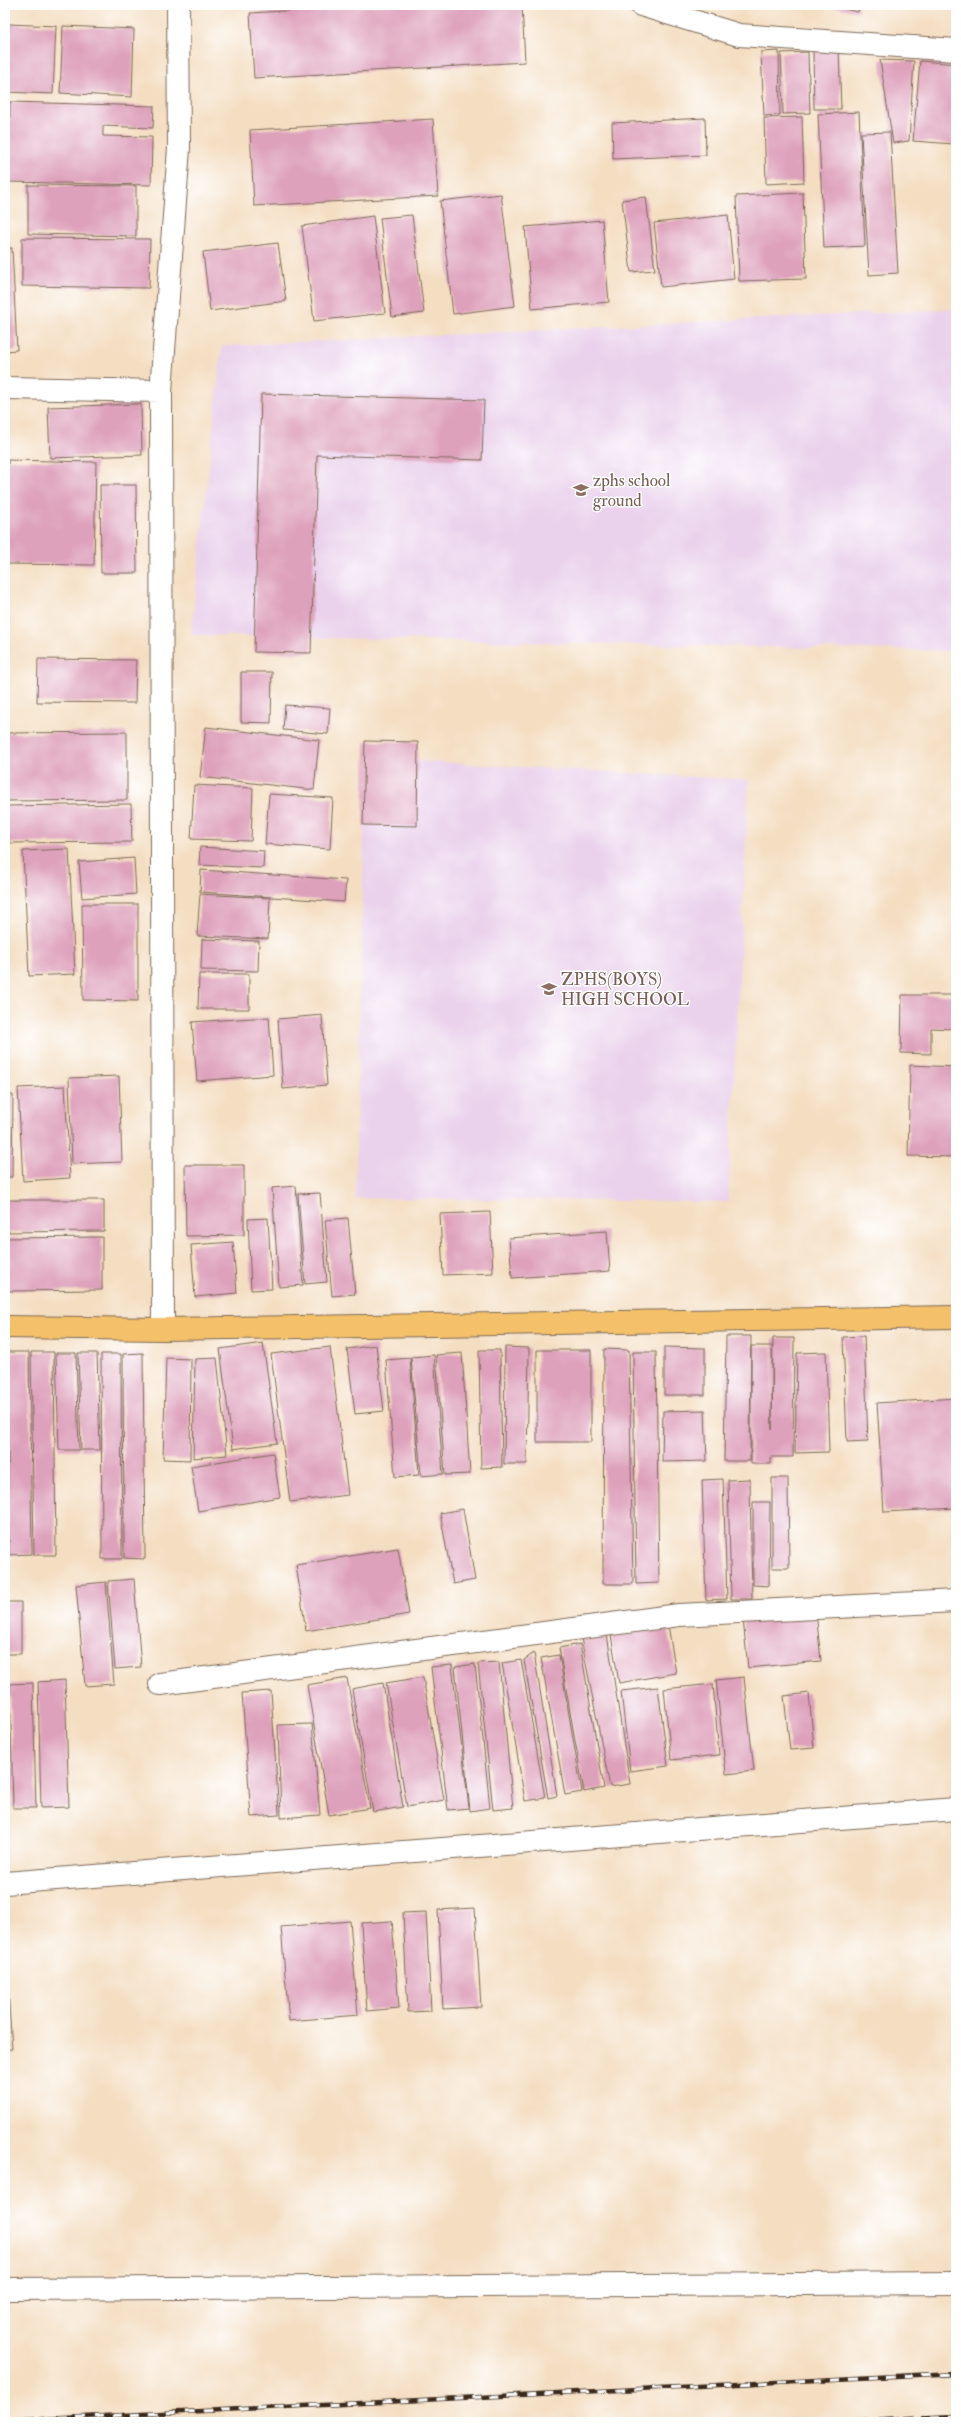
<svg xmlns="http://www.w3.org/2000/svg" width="961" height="2427" font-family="'IM FELL Double Pica',serif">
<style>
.built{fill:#ead1ec}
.building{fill:#dea1bc}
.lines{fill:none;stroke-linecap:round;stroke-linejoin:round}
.minor-casing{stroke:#7c6957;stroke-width:24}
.major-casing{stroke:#7c6957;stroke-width:24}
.minor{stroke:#fff;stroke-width:22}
.major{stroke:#f4c16b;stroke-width:22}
.rail-casing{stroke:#3b2a1e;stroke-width:4.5}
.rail{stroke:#fff;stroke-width:3;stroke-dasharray:9;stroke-linecap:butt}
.labels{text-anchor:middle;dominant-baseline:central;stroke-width:3;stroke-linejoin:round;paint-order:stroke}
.education-label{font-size:17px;fill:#785e54;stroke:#fff;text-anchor:start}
</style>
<rect width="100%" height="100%" fill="#fff"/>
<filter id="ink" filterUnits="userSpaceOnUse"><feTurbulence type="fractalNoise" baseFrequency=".025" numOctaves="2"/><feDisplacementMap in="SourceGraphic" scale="8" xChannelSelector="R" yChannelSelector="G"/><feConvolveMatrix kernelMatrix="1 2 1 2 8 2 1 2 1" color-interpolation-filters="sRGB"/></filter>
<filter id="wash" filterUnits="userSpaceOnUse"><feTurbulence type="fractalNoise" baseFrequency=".012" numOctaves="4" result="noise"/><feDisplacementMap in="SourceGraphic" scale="16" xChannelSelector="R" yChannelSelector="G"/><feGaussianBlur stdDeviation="0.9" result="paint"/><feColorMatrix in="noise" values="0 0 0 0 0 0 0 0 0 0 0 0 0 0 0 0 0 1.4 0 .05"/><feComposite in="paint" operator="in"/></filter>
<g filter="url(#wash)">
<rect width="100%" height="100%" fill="#f4dec2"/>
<path class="built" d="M956 309V651L191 635 222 346Z
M366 758 749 780 728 1202 355 1198Z"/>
<g id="blocks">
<path class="building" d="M385 5H522L525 62 254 78 250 13Z
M827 5H860L858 12Z
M9 24 56 26 53 94 6 92Z
M63 26 134 29 132 97 60 93Z
M839 50 841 109H814L813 51Z
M779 51 780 115 764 116 761 52Z
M808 52 810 113 783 114 781 53Z
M880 60 914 61 909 141 893 143Z
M920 61 956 64 954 144 913 141Z
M10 102 154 106 153 128 103 126V136L152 137 151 185 9 182Z
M859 112 865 246 824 248 818 114Z
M802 117 804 182 766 184 764 118Z
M705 118 706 155 613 159 612 123Z
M433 119 438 196 254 206 250 130Z
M890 132 898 273 869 275 861 133Z
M28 185 136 186V236L28 234Z
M803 193 806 279 739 281 736 196Z
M501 194 515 306 453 314 440 201Z
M646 197 655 270 631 272 622 200Z
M412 215 424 313 392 317 380 218Z
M728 215 734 279 661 287 654 223Z
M373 216 385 313 314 321 302 226Z
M602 220 609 302 532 309 525 227Z
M22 238 150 239 149 288 22 286Z
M278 243 286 301 210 311 203 252Z
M5 248H12L17 350 5 351Z
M261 394 484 400 482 460 317 455 311 653 254 652Z
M141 404 142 455 50 458 48 407Z
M8 460 96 462 94 565 6 564Z
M100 485H136L137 573H101Z
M38 659 136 660 135 703 37 702Z
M241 672H272L271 723 241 722Z
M285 705 330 708 328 734 283 730Z
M206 727 319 740 314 790 200 777Z
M127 732V800L5 801V733Z
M365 741 418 742 417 826 363 825Z
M194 785 253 788 251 841 191 839Z
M269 794 333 798 330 849 265 844Z
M131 804 132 842 5 843V806Z
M200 847 264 851 263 868 199 865Z
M69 849 75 974 29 976 23 851Z
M134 858 136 894 82 898 79 862Z
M201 870 346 880 344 902 200 892Z
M200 894 270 898 268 939 197 936Z
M82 904H138V1001L83 1000Z
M202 939 259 941 258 971 201 970Z
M199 974H249V1009H198Z
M902 995H954V1029L931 1028V1054L901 1053Z
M322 1015 327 1085 283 1089 278 1019Z
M269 1017 273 1075 197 1081 192 1022Z
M910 1065 956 1067V1157L908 1156Z
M119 1076 122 1162 72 1164 69 1078Z
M65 1086 70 1178 23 1181 18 1088Z
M5 1095H13L12 1177H5Z
M185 1165H244V1235L186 1236Z
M296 1186 303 1285 279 1287 272 1188Z
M320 1193 327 1282 305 1284 298 1194Z
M5 1200H104V1231L5 1232Z
M490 1212 493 1273 443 1275 440 1214Z
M268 1218 272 1289 251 1290 248 1219Z
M348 1218 355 1294 332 1296 325 1220Z
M607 1231 610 1271 512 1278 509 1238Z
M102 1237V1290L5 1291V1238Z
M233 1242 237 1293 195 1297 191 1245Z
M726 1336H751L750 1461H724Z
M864 1336 868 1441 847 1442 843 1337Z
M773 1338H794L793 1457H771V1464H751V1346H772V1430Z
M263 1343 277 1443 233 1449 220 1349Z
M376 1345 384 1411 355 1414 347 1349Z
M330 1347 348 1495 290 1502 271 1354Z
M505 1347 529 1348 527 1464H504Z
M664 1347 705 1348V1395H664Z
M604 1349 629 1350 633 1584H603Z
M479 1350H500L502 1467 481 1468Z
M537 1350H591V1442H537Z
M7 1352H29L32 1554 9 1555Z
M31 1352H54L56 1555H34Z
M633 1352H656L659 1583 636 1584Z
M826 1352 829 1452 795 1453 797 1353Z
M56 1353H76L79 1450H59Z
M78 1353H97L100 1450H81Z
M143 1353 145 1559 124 1558 123 1354Z
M462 1353 470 1474 445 1475 436 1355Z
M101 1354H121L122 1559H102Z
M434 1355 443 1474 421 1476 411 1357Z
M166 1358 191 1359 190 1460 163 1459Z
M217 1358 227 1455 193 1458 195 1359Z
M410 1358 419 1475 395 1477 386 1360Z
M5 1387 8 1555H5Z
M956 1398V1508L884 1512 877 1403Z
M705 1410 707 1461 662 1462 663 1411Z
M273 1453 280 1497 198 1511 191 1466Z
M772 1478H788L789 1568H772Z
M723 1479 727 1599 706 1600 702 1480Z
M750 1479 752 1599H731L728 1480Z
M753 1502H770L769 1586 753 1585Z
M463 1509 475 1580 453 1584 440 1513Z
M398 1548 409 1614 306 1631 296 1565Z
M134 1579 141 1667 115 1669 108 1581Z
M106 1582 114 1684 85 1686 76 1585Z
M5 1602H21V1654H5Z
M816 1611 821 1661 748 1668 743 1619Z
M668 1625 676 1673 619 1683 611 1635Z
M607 1634 630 1784 610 1787 581 1638Z
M580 1644 604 1788 584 1792 559 1648Z
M534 1653 557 1796 548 1798 524 1660Z
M559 1655 582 1792 565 1795 541 1658Z
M521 1660 545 1798 525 1801 502 1663Z
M499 1662 513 1808 493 1810 478 1663Z
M475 1664 490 1808 470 1811 455 1667Z
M452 1665 469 1808 448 1810 431 1667Z
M423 1677 444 1800 407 1807 386 1683Z
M744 1677 754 1771 726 1774 716 1680Z
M347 1678 370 1808 329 1815 307 1685Z
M65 1680 69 1807 41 1808 38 1682Z
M33 1683 36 1808H13L10 1684Z
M383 1683 403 1807 373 1812 352 1689Z
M713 1684 719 1755 671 1760 664 1689Z
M658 1687 668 1766 630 1771 621 1691Z
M271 1691 279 1815 251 1817 242 1693Z
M809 1693 814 1748 790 1750 784 1696Z
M312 1724 320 1815 281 1818 278 1725Z
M5 1760H6L7 1814H5Z
M475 1908 481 2007 443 2009 438 1910Z
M426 1912 431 2011 408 2012 403 1913Z
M350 1921 358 2015 289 2021 281 1927Z
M392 1921 399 2008 367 2011 361 1923Z
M5 1990H8L12 2049 5 2050Z"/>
</g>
</g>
<g filter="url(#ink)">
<use href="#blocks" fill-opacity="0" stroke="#7c6957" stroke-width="1"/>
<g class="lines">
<g class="minor-casing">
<path id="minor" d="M641 5 739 35 956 50
M5 388 161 391
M163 1329 161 391 179 148 178 5
M160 1684 679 1615 956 1601
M5 1883 956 1809
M5 2289 956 2283"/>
</g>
<g class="major-casing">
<path id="major" d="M5 1327 163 1329 956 1317"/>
</g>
<use href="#minor" class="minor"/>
<use href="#major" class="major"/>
<g class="rail-casing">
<path id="rail" d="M5 2421 956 2373
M842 2422 956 2417"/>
</g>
<use href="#rail" class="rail"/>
</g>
</g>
<defs>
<g id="school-bare" transform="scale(1.2)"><path d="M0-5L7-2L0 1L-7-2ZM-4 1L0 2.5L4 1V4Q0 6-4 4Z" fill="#8d6e63" stroke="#fff" stroke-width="2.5" paint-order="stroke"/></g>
</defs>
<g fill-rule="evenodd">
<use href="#school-bare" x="581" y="490"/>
<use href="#school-bare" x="549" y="989"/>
</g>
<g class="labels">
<g class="education-label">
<text x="593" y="480">zphs school<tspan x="593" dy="20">ground</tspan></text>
<text x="561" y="979">ZPHS(BOYS)<tspan x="561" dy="20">HIGH SCHOOL</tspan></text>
</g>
</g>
<rect width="961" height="2427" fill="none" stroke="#fff" stroke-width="20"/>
</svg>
